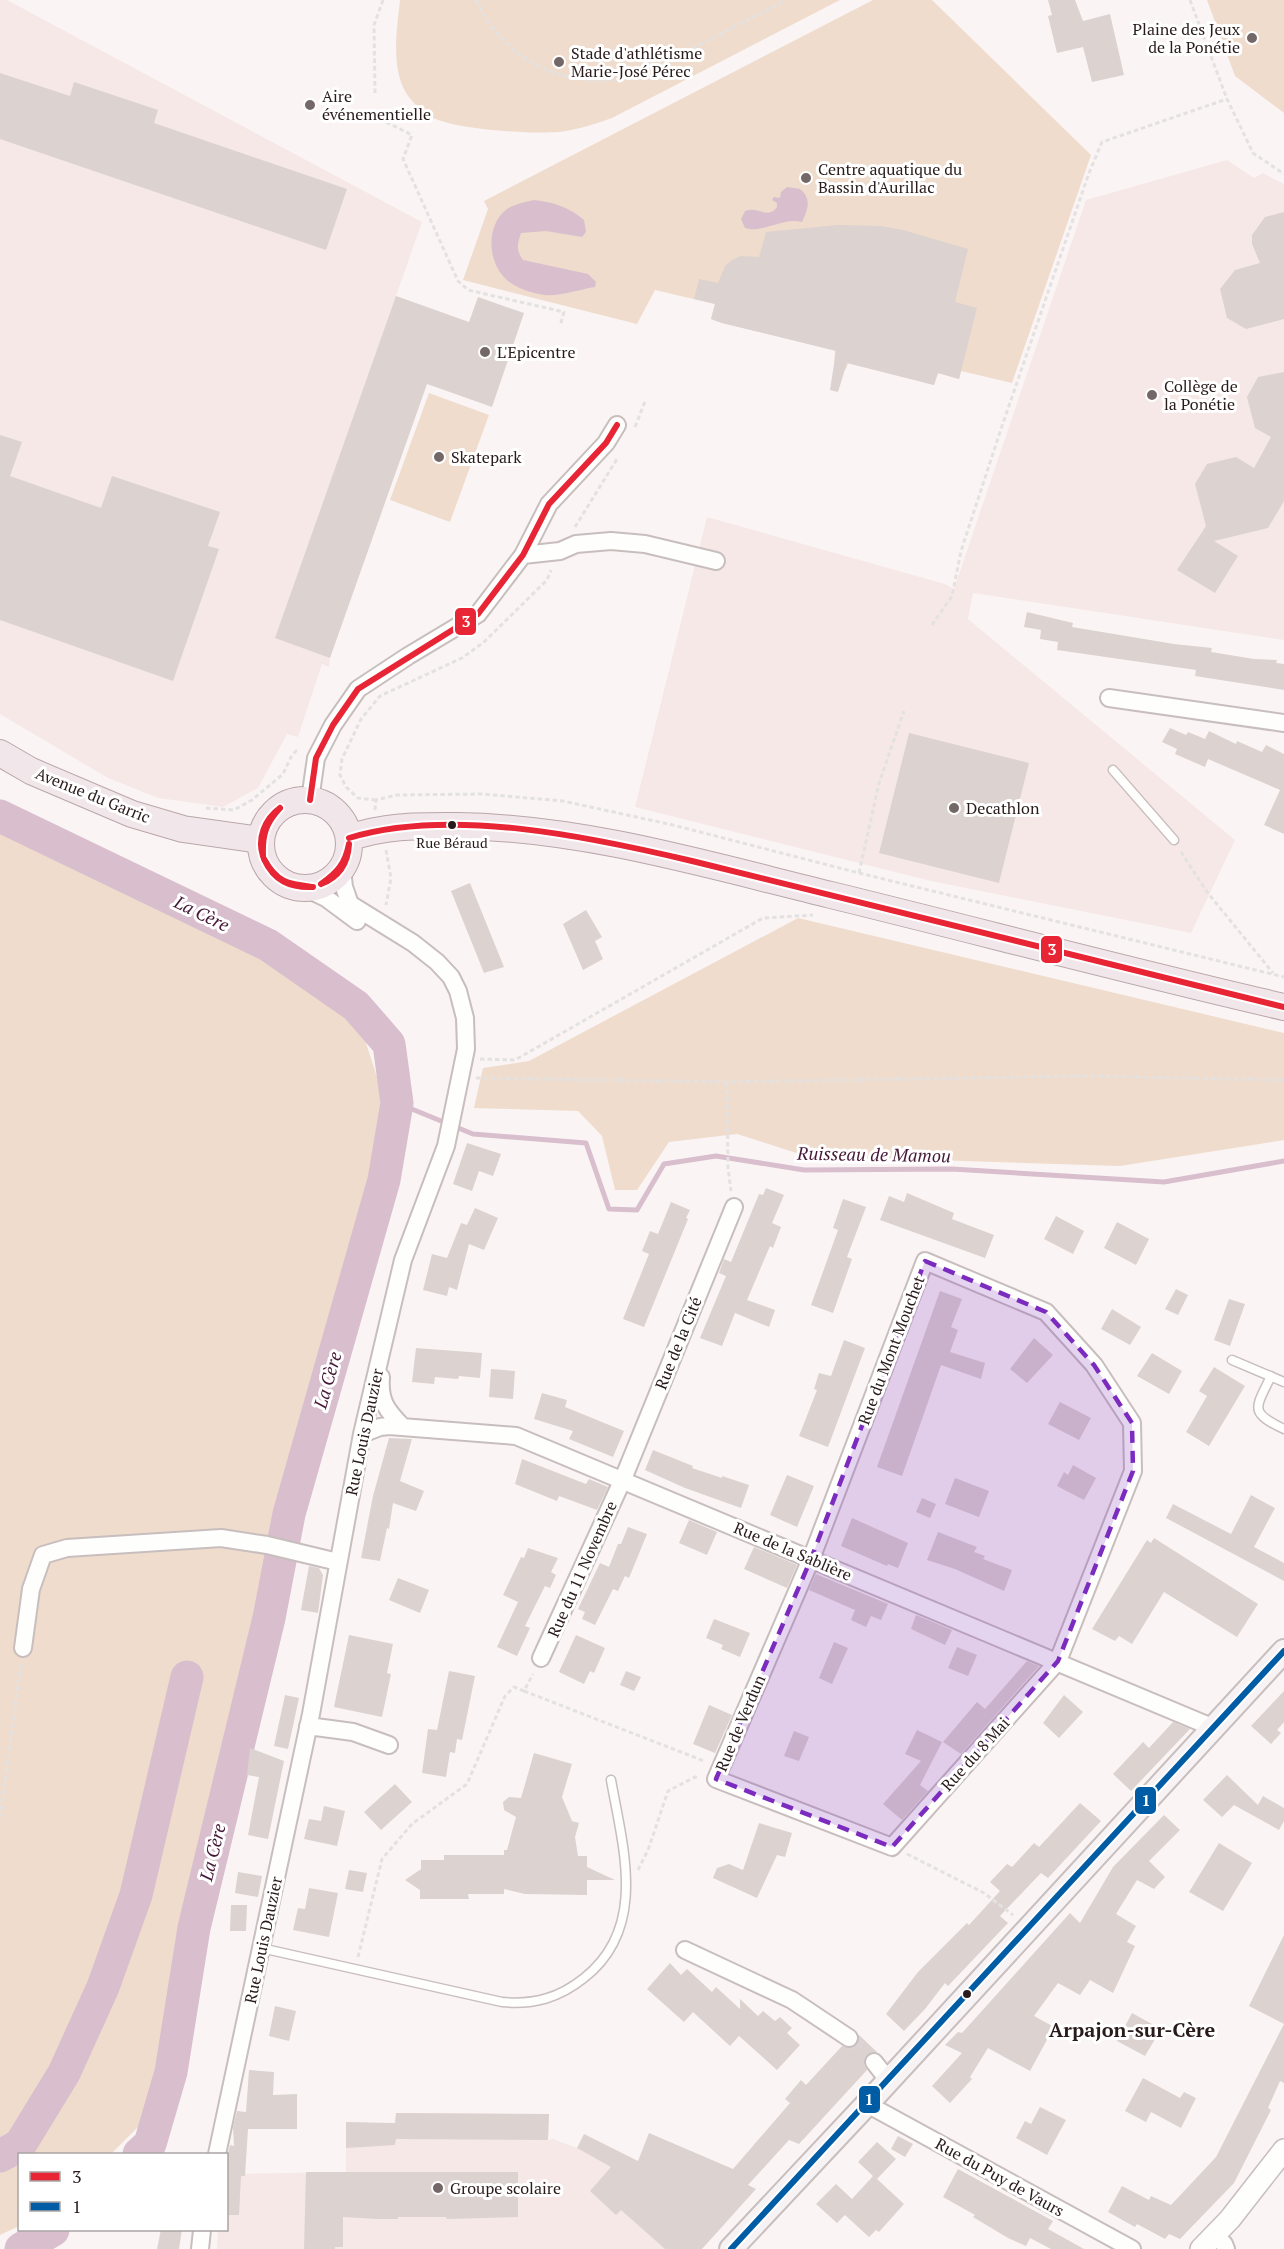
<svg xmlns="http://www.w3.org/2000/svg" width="1284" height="2249" font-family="'PT Serif',serif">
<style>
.built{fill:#f6e8e7}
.green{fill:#efdccd}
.water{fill:#d9bece}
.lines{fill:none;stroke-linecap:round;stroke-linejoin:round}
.stream{stroke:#d9bece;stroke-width:5}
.river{stroke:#d9bece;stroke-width:33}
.building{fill:#dcd2cf}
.minor-tunnel{stroke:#dbd4d3;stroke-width:16;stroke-dasharray:16 8;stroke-linecap:butt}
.service-casing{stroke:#c8bebd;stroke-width:11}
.minor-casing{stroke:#c8bebd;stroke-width:20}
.tertiary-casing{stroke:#c8bebd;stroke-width:24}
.secondary-casing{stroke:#c8bebd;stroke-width:26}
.primary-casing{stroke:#baa6ab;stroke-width:28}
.path{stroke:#e4e1e1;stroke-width:3;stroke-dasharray:4.5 3;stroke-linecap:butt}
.service{stroke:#fefefd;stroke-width:8}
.minor{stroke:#fefefd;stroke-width:16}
.tertiary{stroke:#fefefd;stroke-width:21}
.secondary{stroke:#f7f2f3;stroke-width:22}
.primary{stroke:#f1e6e9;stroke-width:26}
.bus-1-casing{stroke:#fff;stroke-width:10}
.bus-2-casing{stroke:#fff;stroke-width:10}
.bus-1{stroke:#e82534;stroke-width:6}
.bus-2{stroke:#005da5;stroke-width:6}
.marked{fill:#7b2cbf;fill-opacity:0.2;stroke:#7b2cbf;stroke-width:4.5;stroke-dasharray:12 8;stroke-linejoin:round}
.poi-dot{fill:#736767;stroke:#fff;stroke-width:2}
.bus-dot{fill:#2a1b1b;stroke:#fff;stroke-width:2}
.labels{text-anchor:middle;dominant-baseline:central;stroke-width:6;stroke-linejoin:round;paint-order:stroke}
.bus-label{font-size:14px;fill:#2a1b1b;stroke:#fff}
.poi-label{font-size:16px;fill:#2a1b1b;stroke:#fff;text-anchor:start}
.street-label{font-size:16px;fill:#2a1b1b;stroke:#fff}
.water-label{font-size:18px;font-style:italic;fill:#451837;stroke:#fff}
.quarter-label{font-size:20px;font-weight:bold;fill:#2a1b1b;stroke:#fff}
.line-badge{stroke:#fff;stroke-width:2}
.badge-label{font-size:16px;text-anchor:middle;font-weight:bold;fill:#fff}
</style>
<rect width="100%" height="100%" fill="#faf5f4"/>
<path class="built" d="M0 0H7L422 222 396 296 451 316 330 657 329 667 322 664 298 737 287 734 258 788 223 807 158 798 108 778 0 714Z
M1227 160 1254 178 1263 173 1284 184V640L973 593 968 619 1235 840 1191 933 931 881 635 807 707 517 945 584 954 589 1086 200Z
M396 2113 549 2114 548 2140 553 2139 577 2148 636 2180 702 2249H217L218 2230H226L227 2174 346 2172V2122L395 2124Z"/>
<path class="green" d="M400 0H840L612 118C595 124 577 130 559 132 530 134 456 130 431 117 423 113 409 99 405 91 391 65 397 28 400 0Z
M873 0H932L1091 155 1012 383 961 371 959 379 938 373 934 385 848 363 846 369 834 367 835 350 722 323 711 319 715 304 655 290 637 324 463 280 488 209 484 201Z
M1207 0H1284V113L1235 76Z
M429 393 489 415 450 522 390 500Z
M0 821 245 943 355 1009 387 1108 361 1233 271 1567 212 1827 150 2115 111 2154H20L19 2226 0 2235Z
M798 918 1284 1033V1140L1120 1166 806 1156 737 1134 669 1142 637 1190H615L602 1136 578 1111 474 1108 483 1068 529 1061Z"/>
<path class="water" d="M787 187 800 189C812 199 808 209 802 222 783 217 762 234 745 228L741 219 745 211C758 206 768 220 777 207V203L772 200 774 197 780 198 781 192Z
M534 200C553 202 569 207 584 220L586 232 582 237 546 231 521 233C517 245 516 250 523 260L588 274 596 282 595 287C582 289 556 297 545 295 531 293 512 287 503 276 487 258 487 224 507 209 515 204 525 202 534 200Z"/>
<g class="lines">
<path class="stream" d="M397 1103 473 1134 586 1143 609 1209 637 1210 664 1164 716 1156 804 1170 952 1169 1164 1182 1284 1161"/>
<path class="river" d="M0 816 268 945 356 1006 389 1044 397 1103 384 1180 289 1514 269 1618 194 1928 171 2072 150 2144 139 2154
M0 2156 20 2145 64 2073 103 1987 136 1895 187 1677
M21 2249 53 2230"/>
</g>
<path class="building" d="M1048 0H1075L1083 21 1110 14 1124 75 1092 82 1083 47 1057 53 1048 16 1052 15Z
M0 73 70 96 74 82 158 110 154 123 347 189 326 250 0 139Z
M1284 212V319L1246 329 1227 318 1220 289 1235 270 1260 263 1252 244V235L1265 217Z
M838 225 881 226 903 230 968 249 955 302 977 308 959 379 938 373 934 385 847 363 838 392 830 390 836 351 722 323 711 319 715 304 694 299 699 279 718 283 725 266 732 260 741 256 759 257 766 232Z
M396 296 469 322 478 297 524 313 492 407 427 384 330 658 275 638Z
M1284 372V501L1268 528 1214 541 1238 556 1215 593 1177 570 1206 526 1195 484 1207 464 1236 457 1254 468 1271 437 1255 428 1247 397 1258 377Z
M0 435 22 442 10 476 101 508 112 476 220 512 208 546 219 549 173 681 0 620Z
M1027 612 1073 623 1072 627 1174 644 1212 648 1211 652 1254 659 1277 660 1276 663 1284 664V690L1195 676 1196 670 1057 650 1058 642 1040 639 1041 630 1024 627Z
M1170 728 1186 735 1188 732 1205 739 1209 731 1236 744 1237 741 1262 752 1266 745 1284 754V834L1264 825 1280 790 1208 759 1205 767 1175 754 1177 749 1162 742Z
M909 733 1029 763 999 883 879 853Z
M470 883 504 967 484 973 451 891Z
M586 910 602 937 595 941 603 959 583 970 563 924Z
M467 1143 501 1154 493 1176 479 1171 472 1191 453 1184Z
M766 1188 784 1195 772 1223 781 1227 773 1248 770 1246 747 1300 775 1310 769 1327 735 1313 722 1346 700 1338 726 1276 719 1273 724 1259 731 1262 759 1194 763 1195Z
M907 1193 954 1213 952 1219 994 1235 985 1258 880 1220 889 1196 904 1202Z
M843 1199 866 1207 847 1257 852 1259 833 1313 811 1305 838 1230 833 1228Z
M671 1202 690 1210 686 1218 688 1219 644 1327 623 1319 649 1254 642 1251 650 1231 658 1234Z
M475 1208 498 1218 484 1250 469 1244 457 1290 449 1287 447 1296 423 1290 432 1254 447 1258 461 1223 467 1225Z
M1056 1216 1084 1231 1073 1254 1044 1239Z
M1117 1222 1149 1239 1136 1265 1104 1248Z
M1176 1289 1188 1295 1178 1315 1165 1309Z
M940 1291 962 1299 951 1327 958 1330 950 1352 985 1363 981 1379 941 1365 902 1476 877 1467Z
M1229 1299 1245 1304 1230 1346 1214 1340Z
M1112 1309 1141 1327 1130 1345 1101 1329Z
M1034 1338 1053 1355 1027 1383 1010 1369Z
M844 1340 865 1348 828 1447 799 1436 817 1390 814 1389 819 1373 831 1376Z
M416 1348 482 1353 480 1378 459 1376 458 1379 435 1377 434 1384 412 1382Z
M1152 1353 1182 1371 1169 1394 1137 1376Z
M1214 1367 1245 1386 1209 1446 1186 1432 1207 1396 1199 1391Z
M491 1369 515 1371 513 1399 489 1397Z
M542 1393 567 1400 565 1407 624 1431 613 1457 569 1439 573 1431 534 1419Z
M1060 1402 1091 1418 1079 1440 1048 1424Z
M389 1438 412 1439 400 1481 424 1491 416 1511 393 1503 389 1529 387 1528 380 1561 361 1558 373 1496Z
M653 1450 693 1466 692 1468 722 1478V1476L749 1485 741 1508 685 1488 645 1470Z
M522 1459 586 1484 589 1479 608 1487 597 1510 559 1496 557 1501 515 1484Z
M1073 1465 1096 1478 1084 1500 1057 1486 1064 1472 1068 1475Z
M787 1475 814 1486 797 1527 770 1515Z
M955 1478 989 1491 979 1517 945 1504Z
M1251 1495 1275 1508 1254 1547 1284 1563V1581L1166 1518 1173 1504 1231 1534Z
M922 1498 936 1504 930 1518 916 1512Z
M852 1518 908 1543 898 1568 888 1564 887 1566 841 1546Z
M689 1520 717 1532 707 1555 679 1543Z
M628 1527 647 1534 629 1578 625 1576 618 1591 613 1589 595 1625 582 1619 585 1612 578 1609 600 1563 609 1567 618 1544H621Z
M938 1532 977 1547 974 1552 985 1556 983 1559 1012 1570 1004 1591 955 1569 927 1560Z
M1154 1538 1258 1604 1237 1637 1164 1592 1132 1644 1119 1636 1115 1641 1092 1629 1147 1540 1151 1543Z
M754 1547 797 1565 787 1588 744 1569Z
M528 1548 558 1558 551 1572 556 1575 550 1588 545 1586 525 1626 530 1628 517 1656 497 1647 518 1602 503 1595 521 1557 524 1558Z
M309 1566 319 1568 323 1575 318 1613 301 1610Z
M816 1574 888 1604 881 1620 871 1616 866 1627 851 1620 855 1610 809 1590Z
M398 1578 429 1590 420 1613 389 1600Z
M916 1615 952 1630 945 1645 911 1629Z
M714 1619 750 1633 740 1657 721 1649 723 1645 706 1638Z
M349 1635 393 1644 387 1673 391 1674 382 1717 334 1707Z
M576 1635 605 1648 594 1673 590 1671 584 1684 559 1672Z
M834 1642 848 1648 832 1684 819 1678Z
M957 1647 977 1655 968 1676 948 1668Z
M1027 1661 1039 1666 961 1754 943 1742 977 1702 985 1709Z
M449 1671 475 1676 462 1740 457 1739 455 1753 450 1752 446 1777 422 1773 428 1729 437 1730Z
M626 1671 641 1677 634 1691 620 1685Z
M1284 1691V1722L1277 1730 1281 1733 1271 1744 1251 1726Z
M285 1695 299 1698 288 1749 274 1746Z
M1064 1695 1083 1712 1059 1738 1043 1723Z
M709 1705 732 1715 715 1753 693 1744Z
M1173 1722 1190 1729 1131 1791 1113 1774 1143 1742 1149 1748Z
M917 1730 942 1742 920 1785 928 1791 902 1820 883 1804 921 1761 905 1754Z
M794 1731 809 1737 799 1761 784 1756Z
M250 1748 284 1761 268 1839 248 1835 259 1777 247 1775Z
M534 1753 572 1764 562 1797 572 1821 579 1823 575 1837 578 1856H587V1867L615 1880H587V1895L525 1894 504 1889V1894H468L469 1899H420V1890L405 1880 421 1869V1860H444V1855H504V1850H507L516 1817 504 1810 503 1802 509 1797 521 1798Z
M1227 1775 1258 1805 1263 1796 1284 1808V1821L1279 1830 1234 1805 1222 1817 1203 1800Z
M395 1784 412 1802 381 1830 364 1812Z
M1080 1803 1101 1821 1048 1878 1041 1873 1000 1916 1008 1923 948 1986 945 1983 925 2009 904 2031 886 2014 918 1972 967 1923 969 1925 1000 1891 990 1882 1007 1864 1012 1867 1034 1843 1039 1847Z
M324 1806 345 1811 337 1846 304 1839 309 1819 321 1821Z
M1164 1815 1180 1830 1149 1861 1165 1877 1154 1889 1137 1880 1116 1914 1136 1926 1127 1942 1135 1946 1113 1993 1090 1980 1080 1995 1058 1983 1034 2016 1054 2027 1030 2071 988 2048 970 2077 972 2079 950 2103 932 2086 962 2053 945 2045 958 2032 962 2033 1070 1913 1080 1923 1113 1867Z
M759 1823 792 1833 785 1857 777 1855 757 1898 713 1878 717 1868 729 1864 743 1870Z
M1219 1843 1252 1863 1223 1911 1189 1892Z
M349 1870 367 1873 363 1892 345 1889Z
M238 1872 262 1876 258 1897 235 1893Z
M309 1888 338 1893 329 1937 293 1930 298 1908 305 1909Z
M231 1905H247L246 1931H230Z
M1284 1935V2083L1280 2081 1268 2108 1271 2110 1234 2183 1180 2239 1169 2234 1165 2239 1137 2224 1135 2227 1108 2212 1122 2186 1149 2200 1151 2196 1171 2205 1216 2157 1284 2024 1249 2006Z
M670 1963 681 1975 687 1969 712 1992 716 1987 740 2009V1999L758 2016 763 2011 775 2021 780 2017 792 2028 787 2033 800 2045 777 2070 739 2036 730 2046 693 2012 684 2022 647 1989Z
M275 2006 296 2011 289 2041 269 2036Z
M1132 2013 1161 2029 1145 2056 1117 2041Z
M859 2035 877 2052 868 2053 865 2058 864 2064 867 2070 799 2144 789 2140 748 2185 756 2189 702 2249H665L621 2210 616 2215 590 2191 611 2167 577 2148 584 2134 638 2161 649 2133 733 2169 790 2103 785 2099 801 2080 806 2085 842 2046 849 2048 857 2044Z
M249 2070 274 2072 273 2095 297 2094V2129H248L245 2176H241L239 2215H226L227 2157 230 2145 234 2146 233 2127 237 2111 246 2112Z
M1143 2078 1180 2098 1184 2092 1196 2098 1181 2128 1151 2112 1146 2122 1125 2111Z
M1040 2107 1066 2120 1047 2155 1016 2138 1025 2121 1031 2124Z
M396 2113 549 2114 548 2140 396 2139 395 2145 346 2148V2122L395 2123Z
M898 2136 913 2144 905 2157 891 2149Z
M877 2142 896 2159 877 2179 904 2204 879 2232 876 2230 869 2237 845 2215 837 2223 816 2204 836 2184 852 2199 873 2176 858 2162Z
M958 2169 1053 2221 1048 2229 1084 2249H1051L1030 2238 1026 2246 1008 2238 973 2217 975 2215 943 2197Z
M306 2172H518V2217L447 2219 446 2217H398V2219H377L343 2217V2247H335V2249H304Z
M161 2229H182L179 2249H157Z"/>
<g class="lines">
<path class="minor-tunnel" d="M849 2038 874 2062"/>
<g class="service-casing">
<path id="service" d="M1113 770 1174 840
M1232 1360 1284 1382
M1271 1376C1256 1408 1248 1412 1284 1429
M261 1948 502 2002C534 2005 559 1998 584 1978 648 1928 623 1848 611 1780"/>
</g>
<g class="minor-casing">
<path id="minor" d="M523 555 560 551 576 544 611 541 645 544 716 561
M1109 698 1284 723
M310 800 316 758 333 725 358 689 408 656 478 614 523 555 549 504 606 443 617 425
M305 888 326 898 357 921
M925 1261 1046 1312 1094 1365 1132 1423 1133 1471 1058 1661 892 1847 716 1779 811 1559Z
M381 1377C379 1401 387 1411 403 1427
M362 1434 380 1427 389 1426 516 1436 1214 1728
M23 1648 31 1589 43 1555 67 1548 221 1538 267 1545 338 1562
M541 1658 623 1479 734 1207
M308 1726 353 1732 389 1745
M685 1950 792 2000 849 2038
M874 2062 889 2081
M867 2104 1132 2249
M217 2154 311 1714 362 1434 403 1260 446 1146 466 1049 465 1018 458 991 451 977 437 962 413 943 350 904 344 887 342 868
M1215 2236 1224 2244 1226 2249
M200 2249 202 2230"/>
</g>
<g class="tertiary-casing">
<path id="tertiary" d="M1201 2249 1230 2219 1284 2150"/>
</g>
<g class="secondary-casing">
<path id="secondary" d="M731 2249 867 2104 1284 1651"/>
</g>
<g class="primary-casing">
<path id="primary" d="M0 753 31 771 132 814 183 829 261 840
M261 844a44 44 0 1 1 88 0a44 44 0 1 1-88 0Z
M349 838C387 825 419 826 458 826 585 828 708 865 831 895 982 932 1132 972 1284 1007"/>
</g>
<path class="path" d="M476 0C506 67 581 97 649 71L786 0
M1190 0 1227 99 1253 153 1284 174
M375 93 374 25 383 0
M366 112 412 135 403 159 458 281 468 290 564 312 560 326
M635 427 646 399
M575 527 617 459
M932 625 952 596 961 551 1001 429 1089 173 1102 142 1227 99
M376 800 358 798 346 787 340 775 342 759 361 719 380 696 462 658 484 642 547 580 551 570
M206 808 234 810 252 800 283 774 292 755 296 751 299 752
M375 810 376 800 397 795 482 794 563 801 673 825 859 873 1284 977
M386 850 391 878 386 905
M1181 852 1207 892 1273 973
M859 873 879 783 904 711
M480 1059 515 1060 763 918 813 915
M476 1078 727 1082 1086 1076 1284 1080
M727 1082 728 1168 731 1191
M524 1691 704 1761
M0 1817 21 1664
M907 1854 984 1893 1013 1915
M638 1870 648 1850 668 1791 695 1777 699 1778
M358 1957 382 1859 412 1824 467 1784 505 1696 514 1687 524 1691 533 1674"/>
<use href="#service" class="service"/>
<use href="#minor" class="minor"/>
<use href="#tertiary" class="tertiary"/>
<use href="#secondary" class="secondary"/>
<use href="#primary" class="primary"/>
<g class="bus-1-casing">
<path id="bus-1" d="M310 800 316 758 333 725 358 689 478 614 523 555 549 504 606 443 617 425
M349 838C451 807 591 837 692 861L1284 1007
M263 856C257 838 265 819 280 808
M263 856C262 835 266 823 280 808
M264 859C277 883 288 884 313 887
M264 859C274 881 290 888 313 887
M321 884C337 873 345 864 349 844
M321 884C339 877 348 863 349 844"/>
</g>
<g class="bus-2-casing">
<path id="bus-2" d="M731 2249 1284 1651"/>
</g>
<use href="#bus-1" class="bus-1"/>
<use href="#bus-2" class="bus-2"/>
</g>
<path class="marked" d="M925 1261 1046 1312 1094 1365 1132 1423 1133 1471 1058 1661 892 1847 716 1779 811 1559Z"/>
<g class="poi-dot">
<circle cx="1252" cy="38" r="6"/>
<circle cx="559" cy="62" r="6"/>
<circle cx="310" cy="105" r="6"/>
<circle cx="806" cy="178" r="6"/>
<circle cx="485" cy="352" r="6"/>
<circle cx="1152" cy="395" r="6"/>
<circle cx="439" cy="457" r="6"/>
<circle cx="954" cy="808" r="6"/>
<circle cx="438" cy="2188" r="6"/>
</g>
<g class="bus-dot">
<circle cx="452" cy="825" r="5"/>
<circle cx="967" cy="1994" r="5"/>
</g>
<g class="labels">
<g class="bus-label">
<text x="452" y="842">Rue Béraud</text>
</g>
<g class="poi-label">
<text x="1240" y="29" text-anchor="end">Plaine des Jeux<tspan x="1240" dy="18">de la Ponétie</tspan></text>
<text x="571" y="53">Stade d'athlétisme<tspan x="571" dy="18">Marie-José Pérec</tspan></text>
<text x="322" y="96">Aire<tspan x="322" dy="18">événementielle</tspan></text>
<text x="818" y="169">Centre aquatique du<tspan x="818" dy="18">Bassin d'Aurillac</tspan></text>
<text x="497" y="352">L'Epicentre</text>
<text x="1164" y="386">Collège de<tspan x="1164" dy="18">la Ponétie</tspan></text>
<text x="451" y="457">Skatepark</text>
<text x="966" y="808">Decathlon</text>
<text x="450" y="2188">Groupe scolaire</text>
</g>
<g class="street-label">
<text transform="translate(93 795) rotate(22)">Avenue du Garric</text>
<text transform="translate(678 1343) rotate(-68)">Rue de la Cité</text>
<text transform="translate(891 1350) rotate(-69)">Rue du Mont Mouchet</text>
<text transform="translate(364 1432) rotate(-78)">Rue Louis Dauzier</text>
<text transform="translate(793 1551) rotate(23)">Rue de la Sablière</text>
<text transform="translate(582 1569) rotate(-66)">Rue du 11 Novembre</text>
<text transform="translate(740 1723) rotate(-67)">Rue de Verdun</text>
<text transform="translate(975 1754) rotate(-48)">Rue du 8 Mai</text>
<text transform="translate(263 1940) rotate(-78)">Rue Louis Dauzier</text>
<text transform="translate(1000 2177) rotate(29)">Rue du Puy de Vaurs</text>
</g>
<g class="water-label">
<text transform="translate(202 913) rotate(26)">La Cère</text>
<text transform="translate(874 1154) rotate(1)">Ruisseau de Mamou</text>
<text transform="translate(327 1380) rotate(-74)">La Cère</text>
<text transform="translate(212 1852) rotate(-76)">La Cère</text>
</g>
<g class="quarter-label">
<text x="1132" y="2029">Arpajon-sur-Cère</text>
</g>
</g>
<g class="line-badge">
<rect x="454" y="607" width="23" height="29" rx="6" fill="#e82534"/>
<rect x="1040" y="935" width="23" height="29" rx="6" fill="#e82534"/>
<rect x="1134" y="1786" width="23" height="29" rx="6" fill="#005da5"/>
<rect x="858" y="2085" width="23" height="29" rx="6" fill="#005da5"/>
</g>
<g class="badge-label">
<text x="466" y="627">3</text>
<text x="1052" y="955">3</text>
<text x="1146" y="1806">1</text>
<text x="869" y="2105">1</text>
</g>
<rect x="18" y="2153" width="210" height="78" fill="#ffffff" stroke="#aaa4a4" stroke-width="1.5"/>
<rect x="30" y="2172" width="30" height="9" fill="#e82534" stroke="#aaa4a4" stroke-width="1.5"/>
<text x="72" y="2183" font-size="18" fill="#2a1b1b">3</text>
<rect x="30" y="2202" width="30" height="9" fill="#005da5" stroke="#aaa4a4" stroke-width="1.5"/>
<text x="72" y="2213" font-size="18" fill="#2a1b1b">1</text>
</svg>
